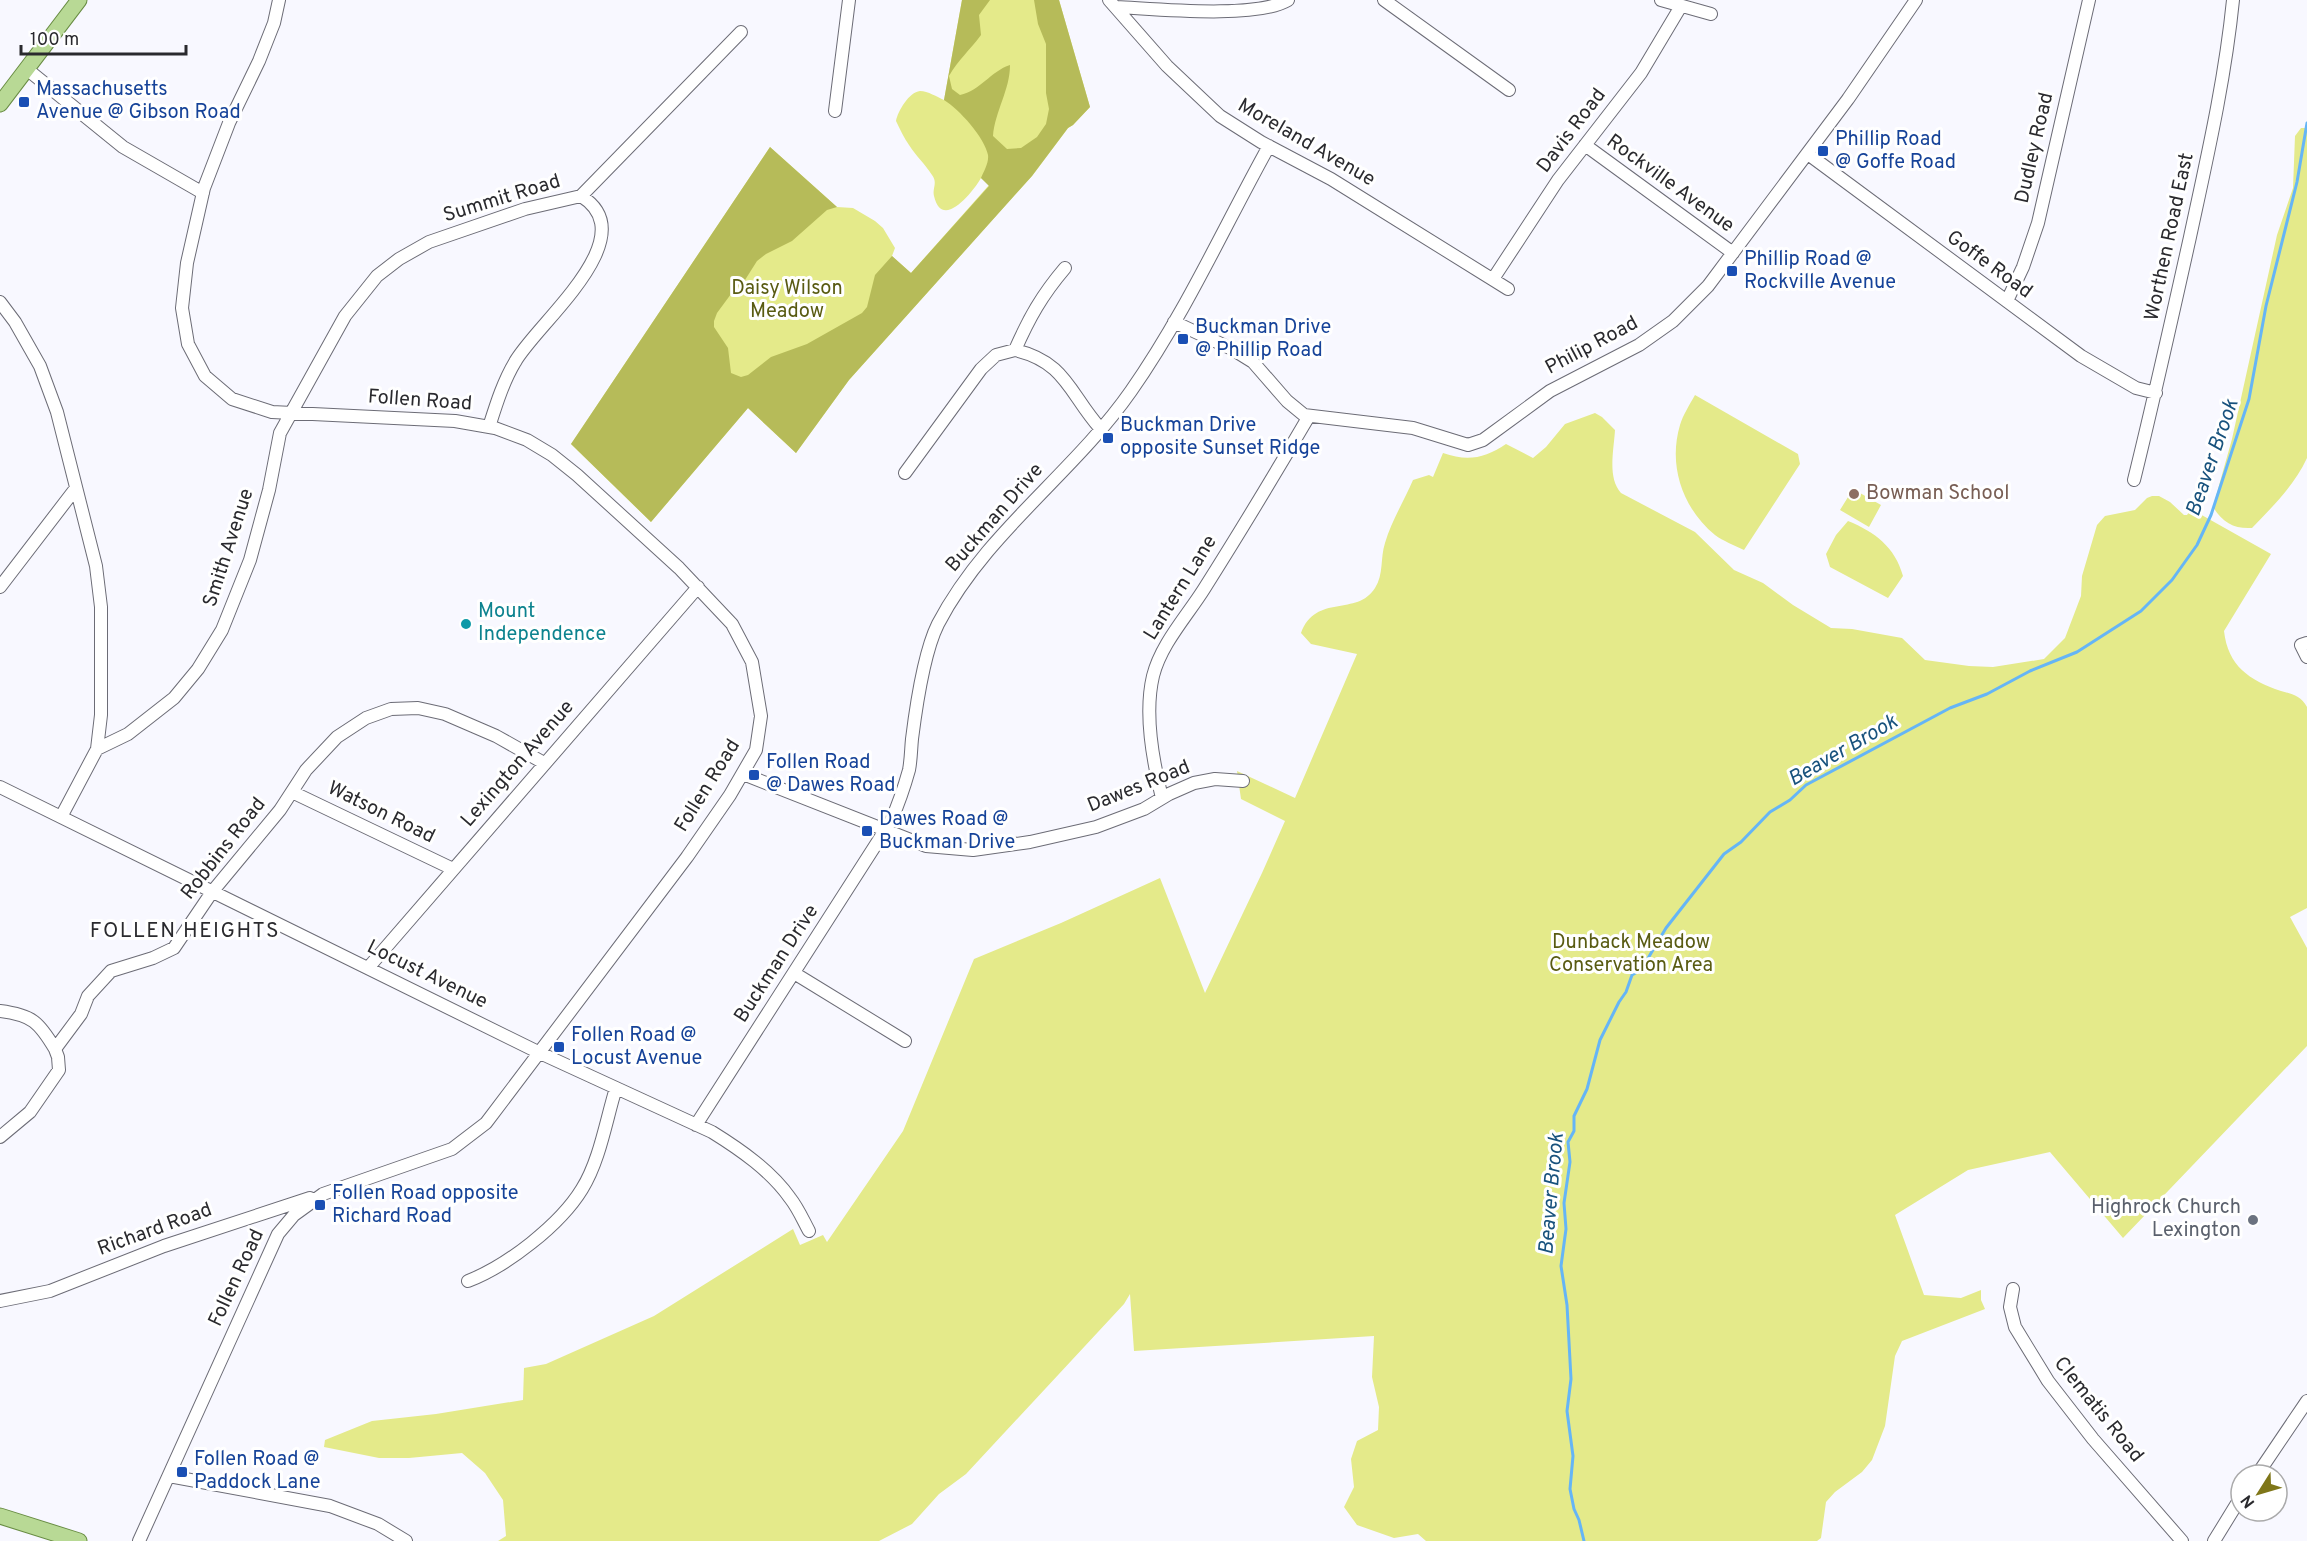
<svg xmlns="http://www.w3.org/2000/svg" width="2307" height="1541" font-family="Overpass,sans-serif">
<style>
.green{fill:#e4ea8a}
.forest{fill:#b6bb59}
.lines{fill:none;stroke-linecap:round;stroke-linejoin:round}
.stream{stroke:#65b5f6;stroke-width:3}
.minor-casing{stroke:#6c6c76;stroke-width:14}
.major-casing{stroke:#688c43;stroke-width:17}
.minor{stroke:#fff;stroke-width:12}
.major{stroke:#b8d995;stroke-width:15}
.transit-dot{fill:#1a4fb4;stroke:#fff;stroke-width:2}
.education-dot{fill:#8d6e63;stroke:#fff;stroke-width:2}
.culture-dot{fill:#0f9aa8;stroke:#fff;stroke-width:2}
.worship-dot{fill:#6b7280;stroke:#fff;stroke-width:2}
.labels{text-anchor:middle;dominant-baseline:central;stroke-width:6;stroke-linejoin:round;paint-order:stroke}
.transit-label{font-size:20px;fill:#164399;stroke:#fff;text-anchor:start}
.street-label{font-size:20px;fill:#2a2a2e;stroke:#fff}
.park-label{font-size:20px;fill:#595b12;stroke:#fff}
.education-label{font-size:20px;fill:#785e54;stroke:#fff;text-anchor:start}
.culture-label{font-size:20px;fill:#0d838f;stroke:#fff;text-anchor:start}
.worship-label{font-size:20px;fill:#5b616d;stroke:#fff;text-anchor:end}
.water-label{font-size:21px;font-style:italic;fill:#18527d;stroke:#fff}
.neighbourhood-label{font-size:21px;letter-spacing:1.5px;fill:#2a2a2e;stroke:#fff}
</style>
<rect width="100%" height="100%" fill="#f8f8ff"/>
<path class="green" d="M962 0H1059L1090 107 1073 125 1068 128 1032 176 849 380 796 453 748 408 651 522 571 444 770 147 837 207 853 208 875 221 883 228 895 248 892 256 911 273 989 185 981 178C973 192 942 231 934 196 932 188 938 183 932 175 925 164 916 156 909 145 904 138 900 129 896 121 898 111 909 92 920 91 928 91 937 97 944 100Z
M2301 128H2305L2307 131V458C2294 486 2273 506 2252 528 2234 529 2223 523 2213 507L2232 439 2277 235 2293 188 2295 136Z
M1695 395 1798 454 1800 464 1744 550C1734 545 1723 541 1715 535 1682 508 1668 465 1680 425 1683 415 1690 404 1695 395Z
M1595 413 1602 417 1615 430C1614 449 1607 478 1621 493L1695 532 1734 570 1763 583 1793 605 1831 628 1852 629 1902 638 1925 660 1969 666 1993 667 2044 659 2065 638 2081 596 2082 576 2097 525 2105 516 2135 510 2147 498 2152 496H2159L2170 502 2184 515H2187L2191 509 2271 554 2224 631C2228 666 2249 680 2281 691 2292 694 2301 696 2307 707V908L2290 917 2307 948V1046L2123 1238 2050 1152 1968 1170 1895 1215 1924 1295 1961 1298 1981 1290V1300L1985 1309 1902 1341 1895 1356 1885 1426 1872 1460 1862 1472 1835 1492 1826 1502 1821 1538 1817 1541H1426L1418 1534 1394 1538 1357 1525 1344 1507 1354 1487 1351 1459 1357 1441 1378 1430 1379 1407 1372 1377 1374 1336 1134 1351 1130 1294 1124 1304 966 1474 939 1494 912 1524 879 1541H498L506 1536 503 1500 485 1473 462 1453 409 1458H379L324 1447 325 1440 372 1421 436 1414 523 1400 524 1368 546 1364 654 1316 793 1229 800 1245 823 1235 827 1242 903 1131 974 959 1061 923 1160 878 1205 993 1262 873 1285 821 1241 799 1237 771 1295 798 1357 654 1311 644 1301 633C1316 593 1357 617 1375 588 1384 574 1380 558 1385 543 1391 522 1404 501 1413 480L1429 475 1433 477 1443 453C1468 462 1485 458 1506 444L1533 458 1546 447 1565 424Z
M1853 489 1881 505 1869 527 1840 510Z
M1848 521C1875 532 1895 547 1903 576L1888 598 1830 567 1826 554 1836 535Z"/>
<path class="forest" d="M962 0H990L979 15 981 35C970 50 958 60 949 76L952 89 960 95C980 91 991 71 1010 65 1010 90 995 111 993 136L1007 149 1021 148 1037 137 1046 124 1049 109 1046 93V44L1038 24 1034 0H1059L1090 107 1073 125 1068 128 1032 176 849 380 796 453 748 408 651 522 571 444 770 147 837 207 827 210 792 241 766 254 757 261 745 280 731 294 717 313 714 321V327L728 348 731 373 741 377 748 375 771 357 807 344 862 313 867 307 875 275 892 256 911 273 989 186 981 178C984 171 989 163 988 155 985 138 959 109 944 100Z"/>
<g class="lines">
<path class="stream" d="M1584 1541 1579 1520 1574 1509 1570 1489 1573 1456 1567 1411 1571 1379 1567 1305 1561 1266 1566 1229 1564 1203 1570 1162 1568 1142 1574 1131V1116L1587 1089 1600 1040 1619 1002 1626 992 1632 975 1641 970 1666 928 1724 854 1741 842 1770 812 1790 800 1806 785 1950 708 1987 694 2030 671 2077 652 2141 611 2172 580 2197 545 2211 515 2249 399 2266 306 2297 182 2307 123"/>
<g class="minor-casing">
<path id="minor" d="M1109 0 1167 66 1220 116 1261 142 1331 179 1508 289
M1384 0 1509 90
M1661 0 1711 14
M1117 7C1157 9 1256 19 1288 0
M28 70 123 147 203 193
M835 111 849 0
M1585 145 1733 253
M1808 154 2081 356 2136 388 2156 393
M1065 268C1042 295 1029 318 1015 350 1066 362 1069 393 1100 428
M1493 279 1558 180 1641 73 1681 6
M2007 301 2023 267 2038 223 2089 0
M0 302 15 322 40 366 57 412 96 566 101 607V715L97 749 61 817
M1174 322 1232 349 1253 362 1287 401 1304 415 1413 428 1468 445 1483 440 1550 391 1639 345 1673 321 1708 286 1848 99 1916 0
M489 427C496 405 503 382 515 362 536 324 647 237 581 196
M905 473 981 369 996 355 1015 350
M2134 480C2154 399 2172 318 2190 237 2207 158 2225 80 2233 0
M0 587 76 488
M2307 643 2301 645 2307 657
M97 749 128 734 174 698 198 669 222 630 250 560 269 490 280 433 345 316 377 276 399 259 429 242 525 209 581 196 741 32
M743 774 926 846 973 850 1030 842 1096 827 1144 809 1169 794 1194 783 1215 779 1243 781
M0 787 540 1053 712 1132C741 1150 771 1171 790 1198 798 1208 803 1220 809 1231
M292 792 453 869
M1162 798C1153 761 1144 714 1153 676 1161 644 1187 616 1204 589 1240 532 1275 474 1309 416
M368 968 698 587
M794 973 905 1041
M0 1011C32 1015 39 1022 55 1049
M696 1125 891 821C898 805 904 788 909 770 911 760 911 749 912 739 916 707 924 652 938 624 986 532 1073 474 1131 391 1185 314 1224 227 1269 146
M0 1137 30 1112 59 1070 58 1057 55 1049 81 1014 88 996 111 971 153 958 174 948 212 892 280 810 306 770 337 737 366 718 391 709 418 708 445 714 496 736 544 763
M468 1281C507 1266 560 1225 582 1189 600 1160 606 1120 616 1088
M2013 1289 2010 1307 2015 1327 2048 1381 2093 1439 2182 1541
M0 1301 50 1291 164 1246 310 1198
M2257 1475 2307 1401
M169 1476 330 1506 378 1524 406 1541
M139 1541 278 1234 294 1215 323 1194 452 1149 486 1123 687 857 730 795 756 750 761 716 752 662 732 624 679 568 577 475 552 455 527 440 495 428 455 421 272 412 232 399 205 376 188 344 182 308 187 263 204 188 229 123 259 61 274 23 279 0
M2214 1541 2241 1497"/>
</g>
<g class="major-casing">
<path id="major" d="M0 104 79 0
M0 1516 79 1541"/>
</g>
<use href="#minor" class="minor"/>
<use href="#major" class="major"/>
</g>
<g class="transit-dot">
<rect x="18" y="96" width="12" height="12" rx="3"/>
<rect x="1817" y="145" width="12" height="12" rx="3"/>
<rect x="1726" y="265" width="12" height="12" rx="3"/>
<rect x="1177" y="333" width="12" height="12" rx="3"/>
<rect x="1102" y="432" width="12" height="12" rx="3"/>
<rect x="748" y="769" width="12" height="12" rx="3"/>
<rect x="861" y="825" width="12" height="12" rx="3"/>
<rect x="553" y="1041" width="12" height="12" rx="3"/>
<rect x="314" y="1199" width="12" height="12" rx="3"/>
<rect x="176" y="1466" width="12" height="12" rx="3"/>
</g>
<circle class="education-dot" cx="1854" cy="494" r="6"/>
<circle class="culture-dot" cx="466" cy="624" r="6"/>
<circle class="worship-dot" cx="2253" cy="1220" r="6"/>
<g class="labels">
<g class="transit-label">
<text x="36" y="90">Massachusetts<tspan x="36" dy="23">Avenue @ Gibson Road</tspan></text>
<text x="1835" y="140">Phillip Road<tspan x="1835" dy="23">@ Goffe Road</tspan></text>
<text x="1744" y="260">Phillip Road @<tspan x="1744" dy="23">Rockville Avenue</tspan></text>
<text x="1195" y="328">Buckman Drive<tspan x="1195" dy="23">@ Phillip Road</tspan></text>
<text x="1120" y="426">Buckman Drive<tspan x="1120" dy="23">opposite Sunset Ridge</tspan></text>
<text x="766" y="763">Follen Road<tspan x="766" dy="23">@ Dawes Road</tspan></text>
<text x="879" y="820">Dawes Road @<tspan x="879" dy="23">Buckman Drive</tspan></text>
<text x="571" y="1036">Follen Road @<tspan x="571" dy="23">Locust Avenue</tspan></text>
<text x="332" y="1194">Follen Road opposite<tspan x="332" dy="23">Richard Road</tspan></text>
<text x="194" y="1460">Follen Road @<tspan x="194" dy="23">Paddock Lane</tspan></text>
</g>
<g class="street-label">
<text transform="translate(1572 131) rotate(-53)">Davis Road</text>
<text transform="translate(1306 143) rotate(30)">Moreland Avenue</text>
<text transform="translate(2035 148) rotate(-77)">Dudley Road</text>
<text transform="translate(1670 184) rotate(36)">Rockville Avenue</text>
<text transform="translate(502 199) rotate(-17)">Summit Road</text>
<text transform="translate(2170 237) rotate(-78)">Worthen Road East</text>
<text transform="translate(1989 265) rotate(36)">Goffe Road</text>
<text transform="translate(1592 346) rotate(-28)">Philip Road</text>
<text transform="translate(420 401) rotate(4)">Follen Road</text>
<text transform="translate(995 518) rotate(-49)">Buckman Drive</text>
<text transform="translate(229 548) rotate(-72)">Smith Avenue</text>
<text transform="translate(1181 588) rotate(-58)">Lantern Lane</text>
<text transform="translate(518 764) rotate(-49)">Lexington Avenue</text>
<text transform="translate(708 786) rotate(-58)">Follen Road</text>
<text transform="translate(1139 787) rotate(-22)">Dawes Road</text>
<text transform="translate(381 813) rotate(26)">Watson Road</text>
<text transform="translate(224 849) rotate(-52)">Robbins Road</text>
<text transform="translate(777 964) rotate(-57)">Buckman Drive</text>
<text transform="translate(427 975) rotate(26)">Locust Avenue</text>
<text transform="translate(155 1230) rotate(-20)">Richard Road</text>
<text transform="translate(237 1278) rotate(-65)">Follen Road</text>
<text transform="translate(2098 1410) rotate(51)">Clematis Road</text>
</g>
<g class="park-label">
<text x="787" y="289">Daisy Wilson<tspan x="787" dy="23">Meadow</tspan></text>
<text x="1631" y="943">Dunback Meadow<tspan x="1631" dy="23">Conservation Area</tspan></text>
</g>
<g class="education-label">
<text x="1866" y="494">Bowman School</text>
</g>
<g class="culture-label">
<text x="478" y="612">Mount<tspan x="478" dy="23">Independence</tspan></text>
</g>
<g class="worship-label">
<text x="2241" y="1208">Highrock Church<tspan x="2241" dy="23">Lexington</tspan></text>
</g>
<g class="water-label">
<text transform="translate(2213 458) rotate(-71)">Beaver Brook</text>
<text transform="translate(1843 751) rotate(-30)">Beaver Brook</text>
<text transform="translate(1552 1194) rotate(-85)">Beaver Brook</text>
</g>
<g class="neighbourhood-label">
<text x="185" y="931">FOLLEN HEIGHTS</text>
</g>
</g>
<g transform="translate(2259 1493) rotate(233)"><circle r="28" fill="#ffffff" stroke="#aaaaab" stroke-width="1.5"/>
<path d="M0-4.5L10 22L0 15L-10 22Z" fill="#7f7619"/>
<text y="-9" font-size="16" font-weight="bold" text-anchor="middle" fill="#2a2a2e">N</text>
</g>
<path d="M21 45v9h165v-9" fill="none" stroke="#2a2a2e" stroke-width="3"/>
<text x="30" y="45" font-size="18" fill="#2a2a2e" stroke="#ffffff" stroke-width="4.5" paint-order="stroke">100 m</text>
</svg>
